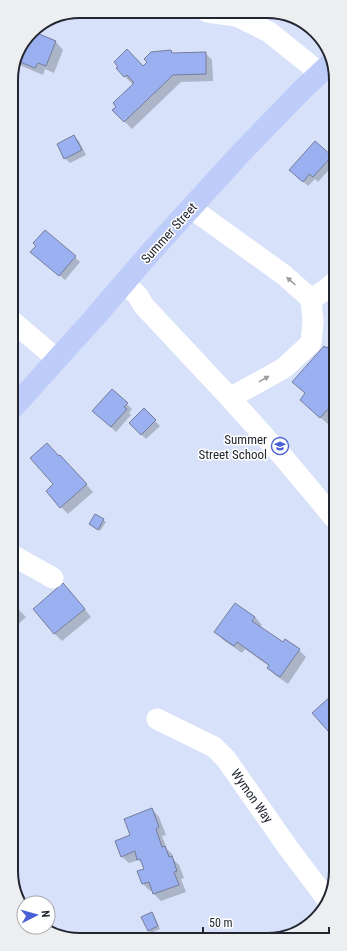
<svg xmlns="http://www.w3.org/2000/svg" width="347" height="951" font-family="'Roboto Condensed',sans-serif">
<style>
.shadow{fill:#0003}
.building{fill:#9bb0f1;stroke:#747e9a}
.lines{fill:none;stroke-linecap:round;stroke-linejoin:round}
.minor{stroke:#fff;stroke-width:21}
.major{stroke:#beccfa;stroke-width:22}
.oneway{fill:#9c9da2}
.labels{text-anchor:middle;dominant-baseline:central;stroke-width:3;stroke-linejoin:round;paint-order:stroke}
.street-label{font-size:13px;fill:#222631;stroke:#fff}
.poi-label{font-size:13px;fill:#222631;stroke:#fff;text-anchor:end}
.rim{fill:none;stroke:#222631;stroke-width:2}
</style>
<rect width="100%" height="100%" fill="#d8e1fa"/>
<path class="shadow" d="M32 32 56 42 63 50 54 73 45 69 43 75 22 66 15 59 18 50Z
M171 51 173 54 205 53 212 60 213 81 181 82 132 129 113 110 117 107 133 85 117 68 143 67Z
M74 136 79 141 86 155 70 163 65 158Z
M331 157 335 160V163L318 182 315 179 308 186 296 175Z
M37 246 75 257 80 262 65 280 37 256Z
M335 340V416L328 424 308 407 306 394 327 350Z
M112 390 132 409 129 413 131 415 116 432 99 416Z
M144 410 160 426 146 439 130 423Z
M59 457 67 463 93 492 68 514 61 507 54 485Z
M103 520 106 522 100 531 90 524Z
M63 585 71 592 91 617 62 641 55 634 34 609Z
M12 603 26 617 12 630Z
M236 604 255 617 262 625 260 627 283 644 299 650 306 657 288 684 275 675 268 668 269 666 245 649 242 653 223 640 216 632Z
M152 809 159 817 166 835 162 836 167 849 172 854 174 860 179 865 184 878 181 879 186 892 161 901 154 894 153 890 150 891 143 884 138 872 145 869 143 864 139 860 129 863 121 856 131 836Z
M151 913 154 915 160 929 151 933 149 931 142 918Z"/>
<path class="building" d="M32 31 56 41 46 66 38 63 35 68 15 60 18 50Z
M127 49 143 66 147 62 144 59 151 52 171 50 172 53 206 52V74L173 75 124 122 112 110 116 107 113 103 134 83 127 75 124 77 116 68 118 67 114 62Z
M74 135 82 150 64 159 57 144Z
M315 141 332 156 313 177 309 174 303 182 289 170Z
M45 230 76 256 59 276 30 252 36 246 33 243Z
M335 338V411L330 407 320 418 300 400 305 393 292 382 324 346 327 348Z
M112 389 128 403 124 407 127 409 111 427 92 411Z
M144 408 156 420 141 435 129 423Z
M47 443 59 456 60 455 87 484 60 508 46 491 53 484 30 458Z
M95 514 104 519 98 530 89 524Z
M63 583 85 609 54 634 33 609Z
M12 601 19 609 12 616Z
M235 603 255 617 252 621 283 642 285 639 300 649 280 677 267 668 269 665 237 642 234 646 214 632Z
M331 696 336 702V740L312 713Z
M152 808 159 827 156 829 162 847 165 846 169 857 172 856 177 871 174 872 179 885 153 894 149 882 142 884 137 871 144 869 140 859 137 860 135 851 121 857 115 841 130 835 124 819Z
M152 912 158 926 148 931 141 917Z"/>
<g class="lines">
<path class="minor" d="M207 12 237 16 269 32 320 73
M191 208 284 275 311 299 313 322 311 343 284 368 230 398
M125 283 138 296 144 306 230 398 284 458 335 519
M311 299 324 291 335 282
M12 321 57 359
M12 555 53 578
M157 719 214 747 226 759 289 849 326 898"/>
<path class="major" d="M12 409 95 317 149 254 240 154 304 88 332 62"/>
</g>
<defs><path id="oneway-solid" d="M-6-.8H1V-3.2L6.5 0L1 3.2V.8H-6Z"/></defs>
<g class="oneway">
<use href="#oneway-solid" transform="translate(291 281) rotate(-138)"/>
<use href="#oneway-solid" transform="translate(264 379) rotate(-29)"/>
</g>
<defs>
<g id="school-ring" transform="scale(0.9)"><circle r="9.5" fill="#fff" stroke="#4961d5" stroke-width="1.5"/><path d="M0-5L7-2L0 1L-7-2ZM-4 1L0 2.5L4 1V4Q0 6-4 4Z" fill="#4961d5"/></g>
</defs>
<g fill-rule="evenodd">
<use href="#school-ring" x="280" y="446"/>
</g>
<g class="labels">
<g class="street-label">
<text transform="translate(169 233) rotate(-48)">Summer Street</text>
<text transform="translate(252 796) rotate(55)">Wymon Way</text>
</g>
<g class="poi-label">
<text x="267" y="439">Summer<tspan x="267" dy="15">Street School</tspan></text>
</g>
</g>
<path d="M0 0H347V951H0ZM80 18H267A62 62 0 0 1 329 80V871A62 62 0 0 1 267 933H80A62 62 0 0 1 18 871V80A62 62 0 0 1 80 18Z" fill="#edeeef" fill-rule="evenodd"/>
<path class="rim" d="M80 18H267A62 62 0 0 1 329 80V871A62 62 0 0 1 267 933H80A62 62 0 0 1 18 871V80A62 62 0 0 1 80 18Z"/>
<g transform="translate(36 915) rotate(84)"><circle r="19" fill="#ffffff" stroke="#a7a8ad"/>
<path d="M0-3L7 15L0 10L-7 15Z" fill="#4961d5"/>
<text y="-6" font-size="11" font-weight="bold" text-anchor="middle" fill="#222631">N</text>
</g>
<path d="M203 927v6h126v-6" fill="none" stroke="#222631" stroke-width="2"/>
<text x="209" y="927" font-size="12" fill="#222631" stroke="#ffffff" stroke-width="3" paint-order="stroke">50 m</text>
</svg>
